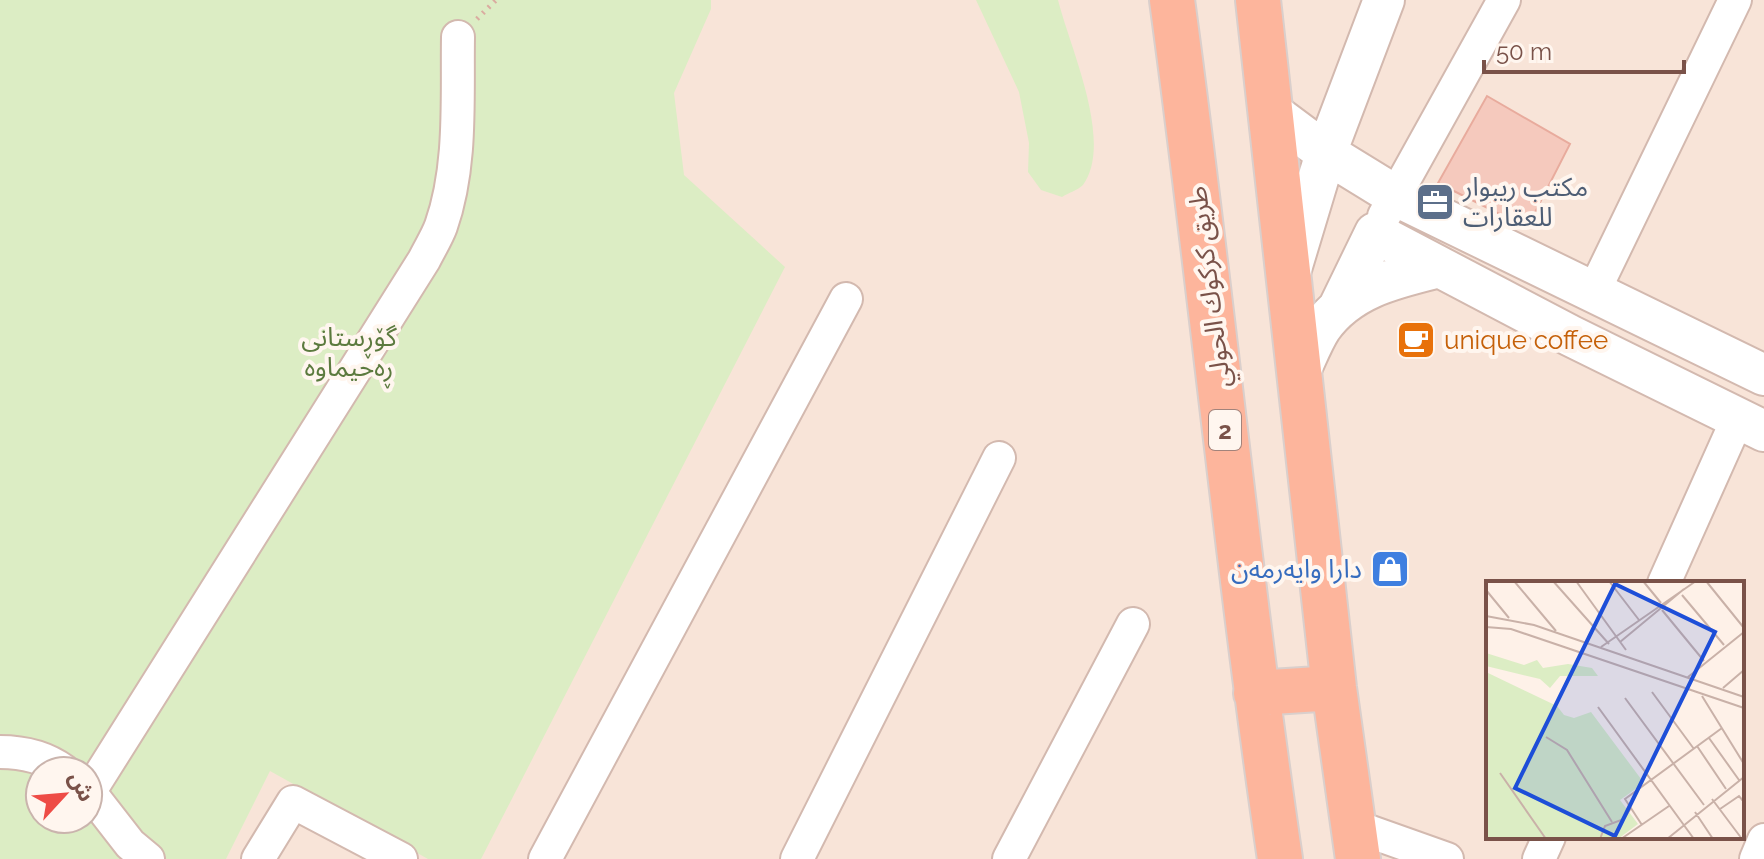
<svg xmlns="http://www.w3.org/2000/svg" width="1764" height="859" font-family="Raleway,'Noto Sans Arabic',sans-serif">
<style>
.residential{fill:#f8e4d8;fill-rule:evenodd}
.green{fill:#dcedc4;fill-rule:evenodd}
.building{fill:#f5c9bd;stroke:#e8ab9d;stroke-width:2}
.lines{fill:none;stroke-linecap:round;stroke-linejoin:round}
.minor-casing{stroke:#d3b9af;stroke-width:36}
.tertiary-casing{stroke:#d3b9af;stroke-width:44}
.trunk-casing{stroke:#dacfcc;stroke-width:48}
.path{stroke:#daaca0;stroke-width:5;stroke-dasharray:2 6;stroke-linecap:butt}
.minor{stroke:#fff;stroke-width:32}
.tertiary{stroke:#fff;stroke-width:40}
.trunk{stroke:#fdb59c;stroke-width:44}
.labels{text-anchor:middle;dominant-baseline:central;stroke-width:8;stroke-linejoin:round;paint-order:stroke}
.shield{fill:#fff6ef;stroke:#a2837b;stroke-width:2}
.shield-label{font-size:24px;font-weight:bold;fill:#7a5249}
.service-label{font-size:26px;fill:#4e5e75;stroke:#fff6ef;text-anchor:start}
.street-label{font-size:26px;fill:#7a5249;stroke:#fff6ef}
.park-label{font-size:26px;fill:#5b7a3e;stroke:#fff6ef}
.food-label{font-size:26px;fill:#c56008;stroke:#fff6ef;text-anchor:start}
.shop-label{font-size:26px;fill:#366cbe;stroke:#fff6ef;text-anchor:end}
.inset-road{fill:none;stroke:#c9b1a8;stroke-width:2}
.view{fill:#1d4ed8;fill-opacity:0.15;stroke:#1d4ed8;stroke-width:4}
.inset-edge{fill:none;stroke:#7a5249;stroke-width:4}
</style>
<rect width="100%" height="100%" fill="#fef1e8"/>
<path class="residential" d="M0 0H1764V859H0ZM1488 583H1742V837H1488ZM40 771H88V819H40Z"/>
<path class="green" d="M0 0H711V9L674 93 684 175 785 267 481 859H428L270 771 226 859H0ZM40 771H88V819H40Z
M976 0H1058C1070 48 1114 142 1083 185 1078 190 1068 193 1062 197L1041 190 1028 172 1029 143 1019 92Z"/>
<path class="building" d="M1487 96 1570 144 1527 228 1438 183Z"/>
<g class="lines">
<g class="minor-casing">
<path id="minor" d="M1384 216 1504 0
M1594 291 1735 0
M1664 583 1737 420
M0 752C24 752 45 757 64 771
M88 790 130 844 148 859
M90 791 424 260C430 248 437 237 441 226 462 166 457 99 458 37
M1354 826 1447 859
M258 859 293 802 401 859
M545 859 846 299
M797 859 999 458
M1009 859 1133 624
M1539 859 1549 837
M1756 859 1764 840"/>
</g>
<g class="tertiary-casing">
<path id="tertiary" d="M1271 112 1326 153 1396 196 1764 375
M1288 279 1326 153 1384 0
M1340 305 1375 233 1571 336 1764 431
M1299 373C1306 359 1312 342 1321 328 1349 288 1395 278 1440 267"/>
</g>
<g class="trunk-casing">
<path id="trunk" d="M1172 0C1211 286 1238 573 1280 859
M1258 0 1334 688 1358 859
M1256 693 1334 688"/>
</g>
<path class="path" d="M477 19 496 0"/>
<use href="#minor" class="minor"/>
<use href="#tertiary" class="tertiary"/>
<use href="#trunk" class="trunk"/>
</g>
<defs>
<g id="office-square" transform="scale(2)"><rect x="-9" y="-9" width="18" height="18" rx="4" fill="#5c6f8a" stroke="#fff6ef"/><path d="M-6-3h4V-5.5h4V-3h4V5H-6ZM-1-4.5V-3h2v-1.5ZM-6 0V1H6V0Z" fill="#fff"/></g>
<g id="cafe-square" transform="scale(2)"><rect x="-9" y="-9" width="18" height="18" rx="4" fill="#e8710a" stroke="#fff6ef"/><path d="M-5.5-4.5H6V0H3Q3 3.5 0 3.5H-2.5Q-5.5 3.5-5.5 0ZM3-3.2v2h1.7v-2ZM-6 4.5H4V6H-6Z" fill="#fff"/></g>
<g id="shop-square" transform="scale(2)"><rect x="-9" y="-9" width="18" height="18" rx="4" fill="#3f7fe0" stroke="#fff6ef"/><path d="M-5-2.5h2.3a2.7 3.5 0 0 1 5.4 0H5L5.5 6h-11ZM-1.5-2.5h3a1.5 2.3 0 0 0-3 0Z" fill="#fff"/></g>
</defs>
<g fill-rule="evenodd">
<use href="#office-square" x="1435" y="202"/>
<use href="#cafe-square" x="1416" y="340"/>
<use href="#shop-square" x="1390" y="569"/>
</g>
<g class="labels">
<rect class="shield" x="1209" y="410" width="32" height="40" rx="6"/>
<g class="shield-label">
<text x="1225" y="430">2</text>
</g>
<g class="service-label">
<text x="1463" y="187">مكتب ريبوار<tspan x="1463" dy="30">للعقارات</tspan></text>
</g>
<g class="street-label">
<text transform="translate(1209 287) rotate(-97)">طريق كركوك الحولي</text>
</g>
<g class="park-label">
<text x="349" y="337">گۆڕستانی<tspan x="349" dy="30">ڕەحیماوە</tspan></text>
</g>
<g class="food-label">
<text x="1444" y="340">unique coffee</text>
</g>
<g class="shop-label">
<text x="1362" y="569">دارا وایەرمەن</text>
</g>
</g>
<g transform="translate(1486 581)">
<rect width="258" height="258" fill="#fef1e8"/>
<path d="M0 72 38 84 51 79 57 87 82 83 106 87 112 95H74L64 107 54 98 0 85ZM0 91 71 125 78 134 88 137 105 131 158 202 134 219 152 243 132 258H0Z" fill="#dcedc4"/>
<path class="inset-road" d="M28 0 70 50M67 0 123 63M90 0 140 69M123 0 153 39M157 0 175 22M220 0 258 47M0 9 23 37M196 14 238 64M176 29 218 80M0 35 48 44 258 116M0 46 25 48 258 127M134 61 198 8M115 66 210 0M202 96 258 51M237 107 258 89M166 111 208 168M216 115 258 183M139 117 218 224M112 126 208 258M60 156 81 169 126 241M223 157 253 199M211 165 240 208M14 192 60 258M226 218 256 258M234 228 253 215 258 221M209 231 227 258M156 244 139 218 236 147M114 258 119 245 138 238 145 227M135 258 183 225M181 258 258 196"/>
<path class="view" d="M129 3 229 51 129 255 29 207Z"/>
<rect width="258" height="258" class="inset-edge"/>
</g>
<g transform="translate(64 795) rotate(64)"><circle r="38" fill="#fff6ef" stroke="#cab4ad" stroke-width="2"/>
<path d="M0-6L14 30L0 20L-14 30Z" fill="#ee4c46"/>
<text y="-12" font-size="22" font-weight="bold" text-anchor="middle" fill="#7a5249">ش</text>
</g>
<path d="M1484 60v12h200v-12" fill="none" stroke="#7a5249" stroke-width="4"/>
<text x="1496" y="60" font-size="24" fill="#7a5249" stroke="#fff6ef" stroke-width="6" paint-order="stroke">50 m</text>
</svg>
